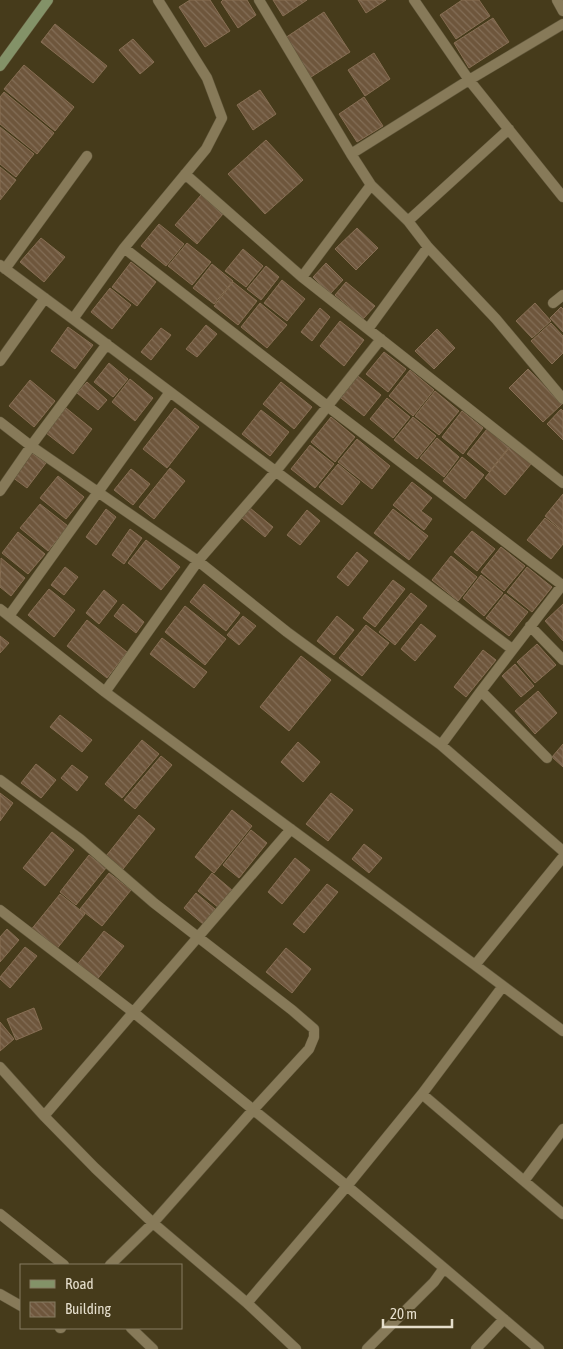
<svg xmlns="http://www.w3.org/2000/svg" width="563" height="1349" font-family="'Asap Condensed',sans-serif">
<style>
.building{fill:url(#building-back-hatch);stroke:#876e53}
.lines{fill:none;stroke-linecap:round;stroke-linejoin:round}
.street-casing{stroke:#61573b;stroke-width:11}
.secondary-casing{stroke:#61573b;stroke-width:11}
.street{stroke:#877a59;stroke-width:10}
.secondary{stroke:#839268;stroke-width:10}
</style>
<defs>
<pattern id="building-back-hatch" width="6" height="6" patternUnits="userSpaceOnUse" patternTransform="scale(1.25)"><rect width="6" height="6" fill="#6e563c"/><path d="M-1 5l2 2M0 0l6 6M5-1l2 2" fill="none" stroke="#836e57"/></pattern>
</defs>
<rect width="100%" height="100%" fill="#463b1b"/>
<path class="building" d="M190 0H210L230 31 205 47 179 7Z
M223 0H247L256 15 238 28 221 2Z
M273 0H307L283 16Z
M358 0H386L366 13Z
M462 0H479L490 16 456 39 440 15Z
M324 12 350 52 311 77 285 38Z
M493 18 509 42 469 68 454 43Z
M55 24 107 66 93 83 41 42Z
M133 39 154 62 140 74 119 50Z
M374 53 390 79 365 96 348 70Z
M24 65 74 107 55 131 4 89Z
M260 90 276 114 253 130 237 105Z
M4 92 54 133 37 154 0 124V97Z
M364 97 383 126 357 142 339 114Z
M0 127 34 154 16 177 0 164Z
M266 140 303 180 265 214 228 174Z
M0 167 16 180 0 200Z
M201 195 223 214 197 244 175 225Z
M159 224 184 244 166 266 141 246Z
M357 228 378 248 356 270 335 249Z
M41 238 65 257 44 282 20 262Z
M187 243 211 262 192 285 168 266Z
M243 249 263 266 246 287 225 271Z
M131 262 156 282 137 306 112 287Z
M326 263 343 280 330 294 313 277Z
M212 264 233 281 214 304 193 288Z
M266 266 279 277 261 300 247 289Z
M282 280 305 299 287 321 264 303Z
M233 282 257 301 238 325 214 306Z
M346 282 375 306 363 319 335 295Z
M110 288 131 305 112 329 91 312Z
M260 303 287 325 267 348 241 327Z
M535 303 551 321 532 338 516 321Z
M561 307 563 309V332L550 318Z
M320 308 330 317 312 341 301 332Z
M340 321 364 340 344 366 320 346Z
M551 323 563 336V353L552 364 531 341Z
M206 325 217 334 197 357 186 349Z
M68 327 93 345 75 369 51 351Z
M161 328 171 335 151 360 141 352Z
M437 329 455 348 434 369 415 351Z
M384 352 406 369 388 392 366 374Z
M109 363 128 379 113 397 94 382Z
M528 369 562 404 543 422 509 388Z
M410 370 434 390 413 416 389 396Z
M358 376 381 395 364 416 341 398Z
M130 379 153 398 135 421 112 402Z
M30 380 55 401 34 427 9 406Z
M87 382 107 400 98 410 77 393Z
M281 382 312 407 294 429 263 404Z
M435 391 459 411 439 435 415 416Z
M387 398 410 417 393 438 370 419Z
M66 408 92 429 73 454 46 433Z
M175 408 199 427 167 468 143 449Z
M561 409 563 411V440L547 424Z
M261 410 289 432 270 456 242 434Z
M462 411 483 428 463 454 442 437Z
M331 417 355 437 335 462 311 442Z
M413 417 436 436 417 459 394 440Z
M487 429 509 447 489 472 467 454Z
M437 438 459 457 444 477 420 458Z
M357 439 390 466 372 489 338 462Z
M310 445 334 464 315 488 291 469Z
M510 447 531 464 505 495 485 478Z
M30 452 46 463 27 488 12 477Z
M462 457 484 475 465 499 443 481Z
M338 464 360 482 342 505 319 487Z
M170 468 185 481 154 519 139 507Z
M131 469 150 484 133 505 114 490Z
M58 476 84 497 66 519 40 498Z
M412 482 432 498 421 511 432 519 424 530 393 505Z
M563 494V531L545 516Z
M40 504 68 526 48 551 20 528Z
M250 508 273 527 265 537 242 518Z
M106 509 116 517 96 545 86 537Z
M393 509 428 536 409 560 374 533Z
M307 510 320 521 300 545 287 535Z
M545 518 563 532V544L551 559 527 540Z
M130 529 142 538 124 564 112 555Z
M472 531 495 549 477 571 454 552Z
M18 532 45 554 28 574 2 553Z
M146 540 180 567 161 590 128 563Z
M501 547 525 566 504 591 481 572Z
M357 552 368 561 348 586 337 577Z
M451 556 477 577 458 601 432 580Z
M1 558 25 578 11 596 0 587Z
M65 567 78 577 64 595 51 585Z
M527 567 552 587 532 612 507 592Z
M481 575 503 593 484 616 463 598Z
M393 580 405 589 375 627 363 618Z
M204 584 240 613 226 631 190 602Z
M49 589 75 610 54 637 28 615Z
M104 590 117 601 99 624 86 613Z
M411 593 427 606 395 645 379 632Z
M505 594 528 612 509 636 486 618Z
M123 604 144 622 136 633 114 616Z
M563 604V641L545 621Z
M185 606 226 639 205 665 165 632Z
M243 616 256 626 239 645 227 635Z
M337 616 354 630 334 655 317 641Z
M87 620 127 652 107 678 67 646Z
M421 624 436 636 415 661 401 649Z
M366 625 389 643 362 676 339 658Z
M0 636 9 643 0 653Z
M162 638 207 672 194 688 150 654Z
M537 644 556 665 535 683 517 662Z
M483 650 496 660 466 697 454 687Z
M301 656 331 680 289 731 260 707Z
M515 664 534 686 521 697 502 676Z
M538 691 557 713 535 734 515 711Z
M60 715 92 740 82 752 50 727Z
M142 740 159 754 122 798 105 784Z
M298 742 320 762 303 782 281 762Z
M563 744V767L552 757Z
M161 756 172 765 135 809 124 800Z
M36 764 56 780 41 798 21 783Z
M72 765 88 777 77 791 61 778Z
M0 793 13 803 0 821Z
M331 793 353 810 328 841 306 824Z
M232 810 252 826 214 873 195 857Z
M139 815 155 829 123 869 106 856Z
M251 830 267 843 239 878 223 865Z
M52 832 74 850 45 886 23 868Z
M364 844 382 858 369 873 352 859Z
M89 855 106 868 76 905 60 892Z
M295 858 310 870 282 904 268 892Z
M109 873 131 890 102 926 80 909Z
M212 873 233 891 219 908 198 891Z
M327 884 338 892 304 933 293 924Z
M196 893 215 909 203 924 184 908Z
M60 894 85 914 55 951 30 931Z
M7 929 19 940 0 962V937Z
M104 931 124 946 95 982 76 966Z
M25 947 37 956 10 988 0 979V977Z
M286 948 311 969 292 993 266 972Z
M34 1008 42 1029 16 1040 7 1019Z
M0 1022 14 1039 0 1051Z"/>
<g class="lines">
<g class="street-casing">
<path id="street" d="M259 0 351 154 469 80 563 24
M414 0 469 80 563 197
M557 0 563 11
M351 154 371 185 408 221 428 247 496 319 563 399
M185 174 302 277 563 483
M408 221 509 129
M124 248 331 409 562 585
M0 265 73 319 512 649
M5 269 87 156
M302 277 371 185
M553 303 563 295
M73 319 124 248 206 149 222 118 207 78 158 0
M368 329 428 247
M0 361 45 298
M0 422 31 446 198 561 287 632 441 745 481 691 563 584
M0 491 31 446 107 344
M0 609 105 692 475 965 563 857
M9 616 170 392
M530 626 563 660
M481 691 547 758
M105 692 198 561 276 471 381 339
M441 745 563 851
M0 780 80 839 154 903 292 1010 314 1029V1037L309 1049 253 1110 153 1223 110 1265
M0 910 133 1012 347 1186 444 1268 434 1282 367 1349
M475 965 563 1031
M0 1067 44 1116 95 1168 153 1223 247 1303 296 1349
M422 1094 524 1181 563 1129
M44 1116 291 829
M524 1181 563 1214
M0 1214 64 1265
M444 1268 539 1349
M0 1294 21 1306
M247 1303 347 1186 422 1094 503 986
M60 1328H61
M131 1328 153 1349
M476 1349 504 1319"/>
</g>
<g class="secondary-casing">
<path id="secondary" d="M0 66 48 0"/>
</g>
<use href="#street" class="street"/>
<use href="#secondary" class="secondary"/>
</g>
<rect x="20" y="1264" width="162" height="65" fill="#463b1b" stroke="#867c62"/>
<rect x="30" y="1280" width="25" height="8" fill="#839268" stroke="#867c62"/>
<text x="65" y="1289" font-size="15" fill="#e5decc">Road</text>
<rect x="30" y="1302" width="25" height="15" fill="url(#building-back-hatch)" stroke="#867c62"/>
<text x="65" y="1314" font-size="15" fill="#e5decc">Building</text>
<path d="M383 1319v8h69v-8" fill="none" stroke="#e5decc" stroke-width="2.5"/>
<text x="390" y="1319" font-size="15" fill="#e5decc" stroke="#463b1b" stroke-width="4" paint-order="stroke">20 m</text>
</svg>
